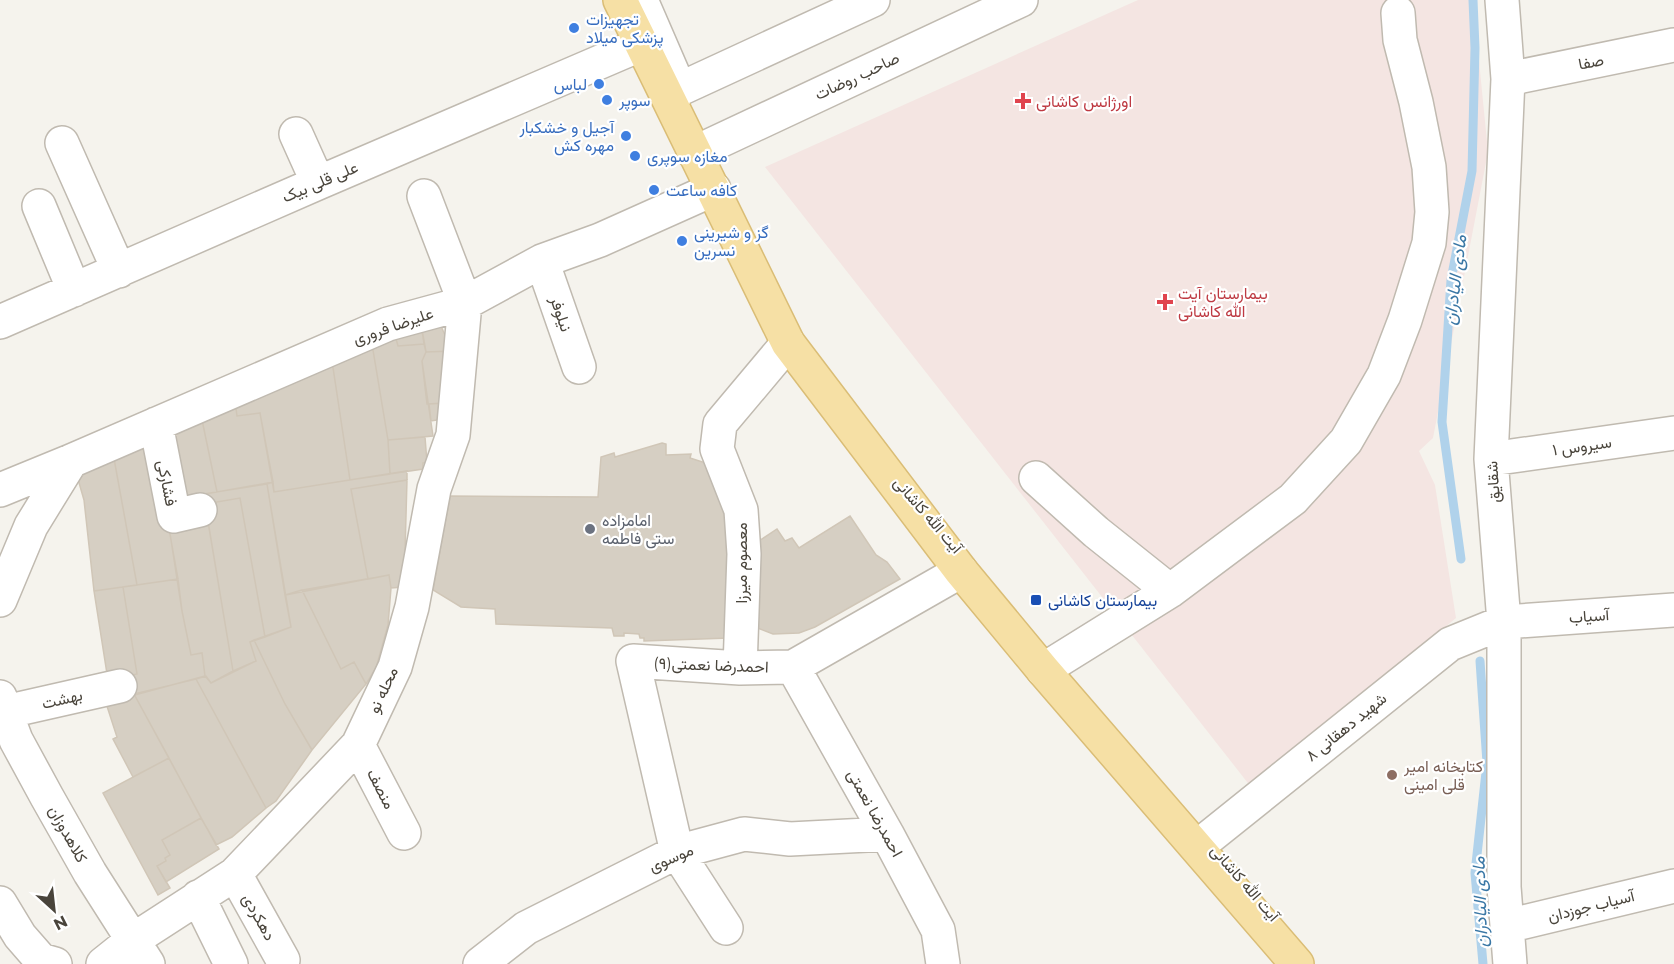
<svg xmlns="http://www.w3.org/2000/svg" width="1674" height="964" font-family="Montserrat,Vazirmatn,sans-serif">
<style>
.medical{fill:#f4e5e2}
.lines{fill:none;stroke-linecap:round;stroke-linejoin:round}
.stream{stroke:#b0d2eb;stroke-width:9}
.building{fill:#d6cfc3;stroke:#d0c6b7;stroke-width:1.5}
.minor-casing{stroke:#c0bab0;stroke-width:36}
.major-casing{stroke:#dabd76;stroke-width:36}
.minor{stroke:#fff;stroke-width:33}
.major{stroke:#f6e0a5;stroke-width:33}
.shop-dot{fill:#3f7fe0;stroke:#fff;stroke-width:2}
.health-dot{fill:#e0444e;stroke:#fff;stroke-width:2}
.worship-dot{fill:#6b7280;stroke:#fff;stroke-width:2}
.transit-dot{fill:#1a4fb4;stroke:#fff;stroke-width:2}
.education-dot{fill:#8d6e63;stroke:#fff;stroke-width:2}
.labels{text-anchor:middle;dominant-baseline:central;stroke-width:4.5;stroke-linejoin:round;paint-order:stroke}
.shop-label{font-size:16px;fill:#366cbe;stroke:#fff;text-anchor:start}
.street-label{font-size:16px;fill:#49443b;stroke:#fff}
.health-label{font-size:16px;fill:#be3a42;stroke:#fff;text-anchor:start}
.worship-label{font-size:16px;fill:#5b616d;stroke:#fff;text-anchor:start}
.transit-label{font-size:16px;fill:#164399;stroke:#fff;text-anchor:start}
.education-label{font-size:16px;fill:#785e54;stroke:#fff;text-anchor:start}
.water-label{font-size:18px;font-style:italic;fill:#3a77a5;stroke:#fff}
</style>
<rect width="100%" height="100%" fill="#f5f3ed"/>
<path class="medical" d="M1138 0H1473L1488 152 1433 438 1419 451 1435 485 1456 618 1251 787 765 167Z"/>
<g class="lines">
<path class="stream" d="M1461 559 1442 422 1451 280 1472 171 1475 48 1473 0
M1480 661 1487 763 1475 873 1483 964"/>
</g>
<path class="building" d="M437 317 452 351 426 352 421 324Z
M421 324 424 344 398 346 395 335Z
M395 335 398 346 424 344 426 352 422 361 433 436 388 440 372 344Z
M372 344 388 440 390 474 350 480 332 361Z
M452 351 445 403 427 404 422 361 426 352Z
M332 361 350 480 274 492 260 413 237 416 235 401Z
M235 401 237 416 260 413 273 482 217 492 201 415Z
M445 403 443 419 431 421 429 404Z
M201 415 217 492 177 499 173 427Z
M152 434 178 579 137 585 113 453Z
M425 437 427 463H423V469L390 474 388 440Z
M662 443 666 444V455L691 454 690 458 712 465 739 547 729 638 644 641V638H640L639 634 624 633V636H614L612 628 496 624 495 609 461 607 433 590 450 496 598 497 601 457 614 453 615 457Z
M113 453 137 585 94 591 84 500 75 469Z
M407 471V480L351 489 368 579 285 595 267 484 273 482 274 492Z
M407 480 404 587 391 588 389 575 368 579 351 489Z
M267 484 291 627 265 637 240 498 205 504 203 494Z
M240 498 265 637 250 642 256 661 233 671 205 504Z
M850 516 876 555 887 562 900 579 815 627 799 633 773 634 755 627 756 543 777 529 785 541 792 538 799 548Z
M208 521 233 671 211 683 205 676 202 653 191 655 182 611 169 527Z
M389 575 391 588 388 625 376 668 366 684 354 662 341 669 302 590Z
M178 579 182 611 191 655 202 653 205 676 131 696 127 676 137 674 123 587Z
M123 587 137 674 108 680 94 591Z
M302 590 341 669 354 662 366 684 312 750 285 704 254 640 291 627 285 595Z
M254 640 285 704 312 750 276 801 266 808 196 679 206 676 211 683 256 661 250 642Z
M196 679 266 808 232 837 216 845 134 694Z
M134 694 169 758 133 777 113 739 117 737 105 700Z
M169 758 201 818 162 840 170 855 165 858 166 861 157 866 170 888 158 895 103 793Z
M201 818 219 849 166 882 157 866 166 861 165 858 170 855 162 840Z"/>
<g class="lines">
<g class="minor-casing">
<path id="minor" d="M641 0 680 90
M1502 0 1508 79 1491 459 1504 622V887L1510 964
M1508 79 1674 45
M667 95 873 0
M296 134 318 183
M62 143 119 271
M694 153 1021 0
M39 206 74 290
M542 261 579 367
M0 322 318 183 642 44
M156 424 174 516 200 510
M1491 459 1674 433
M1036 478 1096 532 1170 591
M0 490 71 461 388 324 465 303 542 261 600 240 714 189
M0 600 31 526 71 461
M793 667 887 834 938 930 943 964
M740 668 744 554 741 510 717 449 720 424 788 343
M1043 670 1170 591 1293 499 1346 441 1384 375 1405 320 1429 243 1432 212 1429 167 1416 102 1400 40 1398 13
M0 697 16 740 47 797 90 873 148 964
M5 712 120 686
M358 745 404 833
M1197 847 1450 644 1504 622 1674 610
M235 874 283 960
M198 897 231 964
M0 903 20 936 41 960 55 964
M1507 926 1674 886
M726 928 677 852 633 661 740 668 793 667 961 571
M103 964 133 940 235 874 358 745 395 667 412 607 434 489 453 435 465 303 424 196
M480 964 526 928 677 852 744 834 790 839 887 834"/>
</g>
<g class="major-casing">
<path id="major" d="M620 0 788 343 961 571 1043 670 1297 964"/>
</g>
<use href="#minor" class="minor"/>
<use href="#major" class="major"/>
</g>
<g class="shop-dot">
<circle cx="574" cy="28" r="6"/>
<circle cx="599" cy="84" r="6"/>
<circle cx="607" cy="100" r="6"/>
<circle cx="626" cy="136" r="6"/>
<circle cx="635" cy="156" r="6"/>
<circle cx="654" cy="190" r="6"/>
<circle cx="682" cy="241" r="6"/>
</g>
<g class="health-dot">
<path d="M1020 92h6v6h6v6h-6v6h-6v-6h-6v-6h6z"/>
<path d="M1162 293h6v6h6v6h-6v6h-6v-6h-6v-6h6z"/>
</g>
<circle class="worship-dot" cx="590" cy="529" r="6"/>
<rect class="transit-dot" x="1030" y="594" width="12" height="12" rx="3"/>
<circle class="education-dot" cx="1392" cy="775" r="6"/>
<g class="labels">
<g class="shop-label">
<text x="586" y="19">تجهیزات<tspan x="586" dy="18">پزشکی میلاد</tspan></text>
<text x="587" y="84" text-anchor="end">لباس</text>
<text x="619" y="100">سوپر</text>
<text x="614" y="127" text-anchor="end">آجیل و خشکبار<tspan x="614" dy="18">مهره کش</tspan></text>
<text x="647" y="156">مغازه سوپری</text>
<text x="666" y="190">کافه ساعت</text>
<text x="694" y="232">گز و شیرینی<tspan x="694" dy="18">نسرین</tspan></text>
</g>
<g class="street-label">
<text transform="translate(1591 62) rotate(-11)">صفا</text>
<text transform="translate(857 76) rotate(-25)">صاحب روضات</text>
<text transform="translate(320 182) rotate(-23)">علی قلی بیک</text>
<text transform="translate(561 314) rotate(71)">نیلوفر</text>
<text transform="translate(393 326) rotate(-19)">علیرضا فروری</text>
<text transform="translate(1582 446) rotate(-8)">سیروس ۱</text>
<text transform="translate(1493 482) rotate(-94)">شقایق</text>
<text transform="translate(167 483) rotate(79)">فشارکی</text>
<text transform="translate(928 515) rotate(49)">آیت الله کاشانی</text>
<text transform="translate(741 563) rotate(-90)">معصوم میرزا</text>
<text transform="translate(1589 616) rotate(-4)">آسیاب</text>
<text transform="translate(711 665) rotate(2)">احمدرضا نعمتی(۹)</text>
<text transform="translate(383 690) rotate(-65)">محله نو</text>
<text transform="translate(62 699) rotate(-13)">بهشت</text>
<text transform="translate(1346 727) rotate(-39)">شهید دهقانی ۸</text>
<text transform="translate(381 789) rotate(63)">منصف</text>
<text transform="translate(875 813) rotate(61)">احمدرضا نعمتی</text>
<text transform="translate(68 834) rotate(61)">کلاهدوزان</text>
<text transform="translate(671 858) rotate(-23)">موسوی</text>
<text transform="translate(1245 883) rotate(49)">آیت الله کاشانی</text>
<text transform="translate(1591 906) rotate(-14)">آسیاب جوزدان</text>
<text transform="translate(259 917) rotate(61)">دهکردی</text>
</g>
<g class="health-label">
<text x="1036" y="101">اورژانس کاشانی</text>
<text x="1178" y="293">بیمارستان آیت<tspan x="1178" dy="18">الله کاشانی</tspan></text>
</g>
<g class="worship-label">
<text x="602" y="520">امامزاده<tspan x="602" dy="18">ستی فاطمه</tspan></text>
</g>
<g class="transit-label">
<text x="1048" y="600">بیمارستان کاشانی</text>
</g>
<g class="education-label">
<text x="1404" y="766">کتابخانه امیر<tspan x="1404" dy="18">قلی امینی</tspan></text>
</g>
<g class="water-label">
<text transform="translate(1455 280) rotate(-83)">مادی الیادران</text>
<text transform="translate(1480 902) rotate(-92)">مادی الیادران</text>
</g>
</g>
<g transform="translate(54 910) rotate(153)" stroke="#ffffff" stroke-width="4.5" paint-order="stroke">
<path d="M0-4.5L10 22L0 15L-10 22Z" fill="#49443b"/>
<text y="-9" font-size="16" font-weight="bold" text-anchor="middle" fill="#49443b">N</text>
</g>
</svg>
